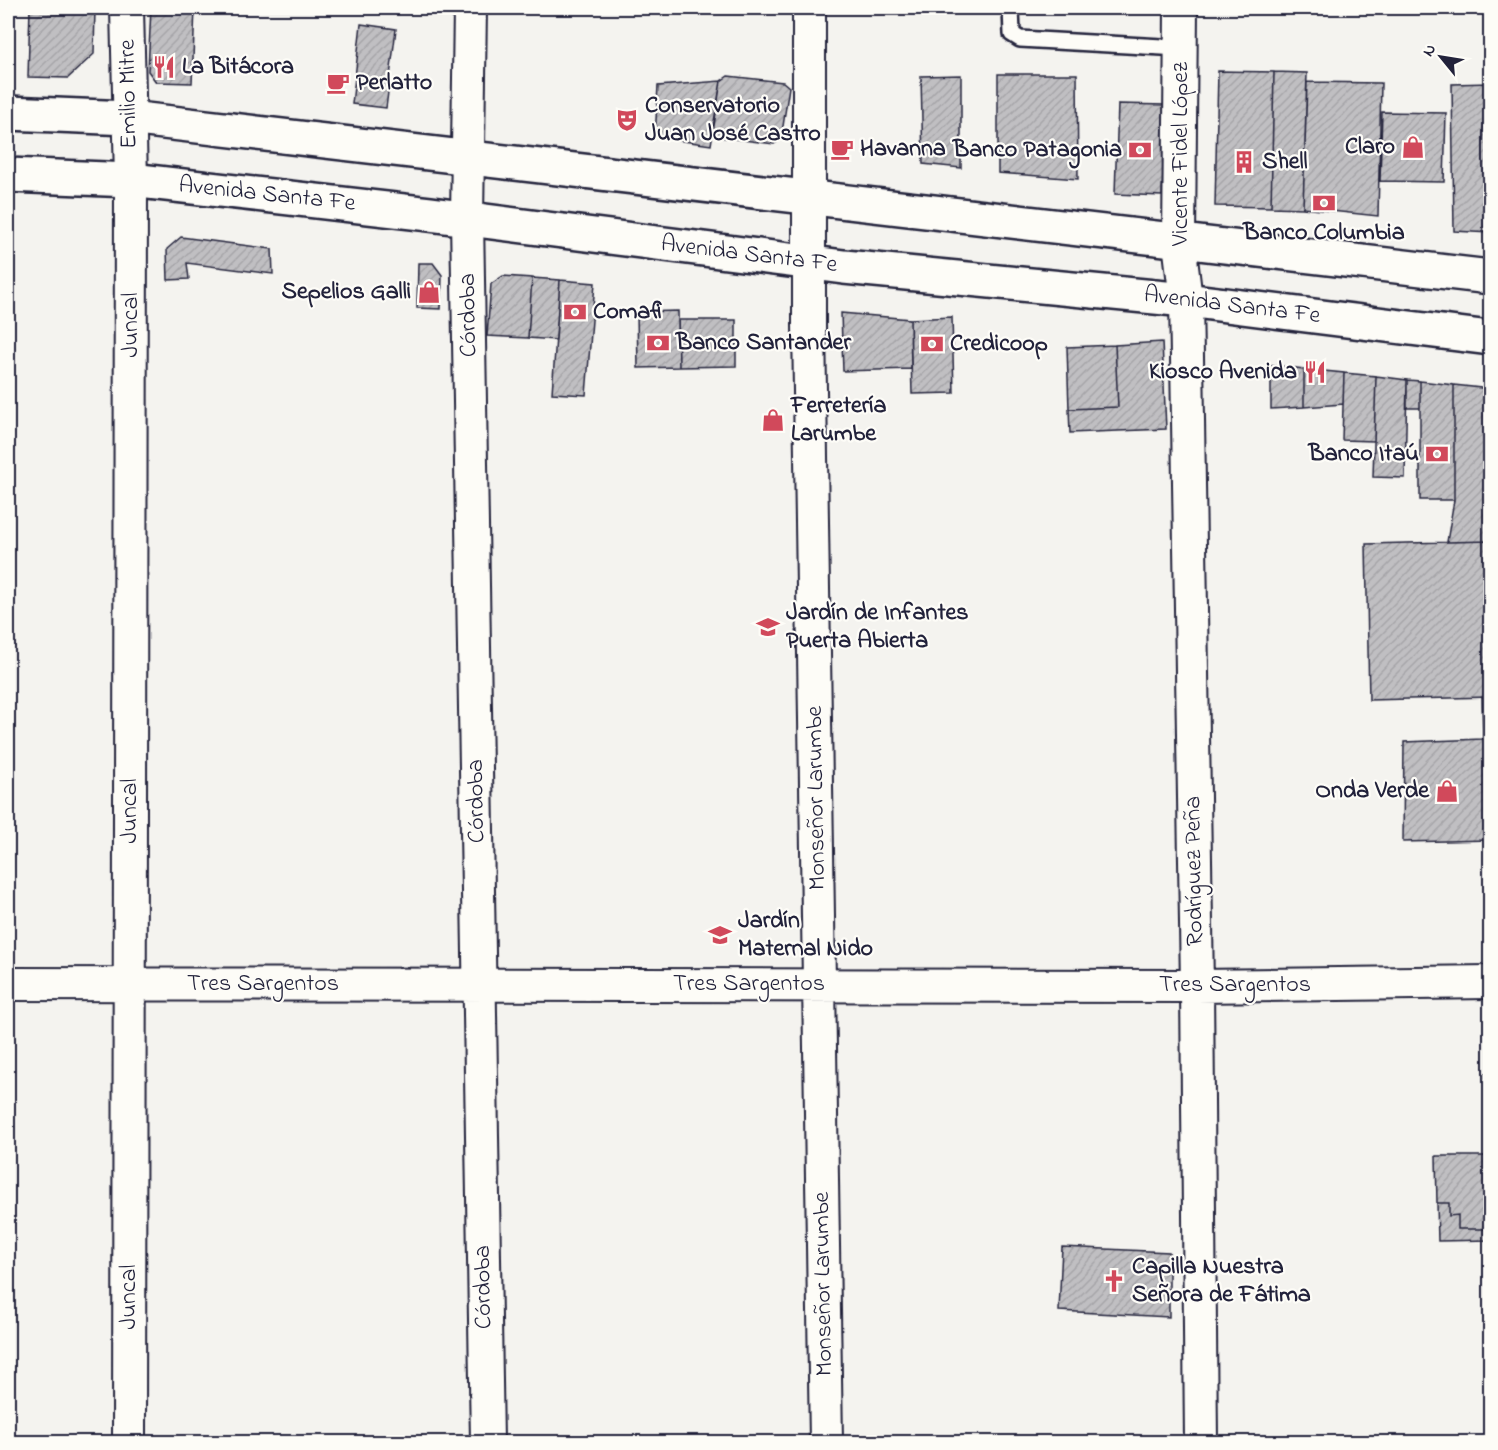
<svg xmlns="http://www.w3.org/2000/svg" width="1498" height="1450" font-family="'Indie Flower',sans-serif">
<style>
.building{fill:url(#building-hatch);stroke:#22223b;stroke-width:1.5}
.lines{fill:none;stroke-linecap:round;stroke-linejoin:round}
.service-casing{stroke:#22223b;stroke-width:20}
.minor-casing{stroke:#22223b;stroke-width:36}
.secondary-casing{stroke:#22223b;stroke-width:38}
.service{stroke:#fdfcf7;stroke-width:15}
.minor{stroke:#fdfcf7;stroke-width:32}
.secondary{stroke:#fdfcf7;stroke-width:33}
.labels{text-anchor:middle;dominant-baseline:central;stroke-width:4.5;stroke-linejoin:round;paint-order:stroke}
.poi-label{font-size:24px;font-weight:bold;fill:#22223b;stroke:#fdfcf7;text-anchor:start}
.street-label{font-size:24px;fill:#22223b;stroke:#fdfcf7}
</style>
<defs>
<pattern id="building-hatch" width="6" height="6" patternUnits="userSpaceOnUse" patternTransform="scale(1.5)"><rect width="6" height="6" fill="#c0bfc2"/><path d="M-1 1l2-2M0 6l6-6M5 7l2-2" fill="none" stroke="#a5a4a8"/></pattern>
</defs>
<rect width="100%" height="100%" fill="#f4f3ef"/>
<filter id="ink" filterUnits="userSpaceOnUse"><feTurbulence type="fractalNoise" baseFrequency=".0167" numOctaves="2"/><feDisplacementMap in="SourceGraphic" scale="12" xChannelSelector="R" yChannelSelector="G"/><feConvolveMatrix kernelMatrix="1 2 1 2 8 2 1 2 1" color-interpolation-filters="sRGB"/></filter>
<g filter="url(#ink)">
<path class="building" d="M30 8H95L94 54 68 78 28 77Z
M151 8H195L192 83 156 82 148 71Z
M361 24 396 29 386 108 352 104Z
M1218 71 1274 72 1271 207 1215 206Z
M1274 72 1307 73 1303 208 1271 207Z
M998 74H1077L1078 179 998 173Z
M961 75V168L923 164 921 76Z
M728 76 783 82 789 87 781 139 774 144 719 137 712 133 721 81Z
M721 81 711 145 655 137 658 86Z
M1307 82 1381 83 1378 216 1303 208Z
M1490 83V233L1454 231 1452 84Z
M1118 104 1166 105 1162 196 1115 194Z
M1382 112 1446 113 1444 182 1380 181Z
M181 237 272 249 273 274 187 263 189 279 168 280 167 249Z
M418 263H433L442 275 441 309 417 308Z
M503 276 532 278 528 338 487 336 491 284Z
M532 278 560 280 556 340 528 338Z
M560 280 595 283 586 395 552 393Z
M678 311 679 367 638 368 637 312Z
M841 313 910 319 911 369 843 371Z
M952 317 954 393 912 394 910 319Z
M678 320H736V366L679 367Z
M1162 342 1166 429 1070 433 1069 409 1118 407 1115 345Z
M1115 345 1118 407 1069 409 1067 347Z
M1271 365 1304 369V407L1271 409Z
M1304 369 1344 373 1343 404 1304 407Z
M1344 373 1376 376 1374 441 1342 440Z
M1376 376 1407 380 1405 478 1373 477Z
M1407 380 1420 381V408H1407Z
M1420 381 1454 385V500H1420Z
M1454 385 1490 389V541L1447 542 1454 500Z
M1490 541V697L1369 700 1366 544Z
M1482 697H1490V739H1483Z
M1483 739H1490V840L1403 842 1404 742Z
M1486 1074H1490V1114H1486Z
M1436 1156H1490L1489 1229H1458V1215L1449 1216V1203H1437Z
M1437 1203H1449V1216L1458 1215V1229H1489L1490 1215V1240L1438 1241Z
M1062 1247 1169 1252V1317L1059 1311Z"/>
<g class="lines">
<g class="service-casing">
<path id="service" d="M1011 8 1012 34 1020 39 1180 48"/>
</g>
<g class="minor-casing">
<path id="minor" d="M127 8 131 180 129 1442
M470 8 467 218 487 1442
M809 8V325L826 1442
M1181 8 1179 242 1186 300 1187 357 1197 986 1201 1442
M8 984 1197 986 1490 982"/>
</g>
<g class="secondary-casing">
<path id="secondary" d="M8 113 129 118 1490 277
M8 175 131 180 430 214 844 267 1186 300 1490 338"/>
</g>
<use href="#service" class="service"/>
<use href="#minor" class="minor"/>
<use href="#secondary" class="secondary"/>
</g>
</g>
<defs>
<g id="restaurant-bare" transform="scale(1.8)"><path d="M-5-6h1v4h1v-4h1v4h1v-4h1v5L-1.5 .5V6h-2V.5L-5-1ZM5-6V6H3V1.5H1.5Q1.5-4 5-6Z" fill="#d1495b" stroke="#fdfcf7" stroke-width="2.5" paint-order="stroke"/></g>
<g id="cafe-bare" transform="scale(1.8)"><path d="M-5.5-4.5H6V0H3Q3 3.5 0 3.5H-2.5Q-5.5 3.5-5.5 0ZM3-3.2v2h1.7v-2ZM-6 4.5H4V6H-6Z" fill="#d1495b" stroke="#fdfcf7" stroke-width="2.5" paint-order="stroke"/></g>
<g id="theatre-bare" transform="scale(1.8)"><path d="M-5-5.5Q0-4 5-5.5V0Q5 5 0 6Q-5 5-5 0ZM-3.3-2.5H-1v1.5H-3.3ZM1-2.5H3.3v1.5H1ZM-2.8 1Q0 5.5 2.8 1Z" fill="#d1495b" stroke="#fdfcf7" stroke-width="2.5" paint-order="stroke"/></g>
<g id="shop-bare" transform="scale(1.8)"><path d="M-5-2.5h2.3a2.7 3.5 0 0 1 5.4 0H5L5.5 6h-11ZM-1.5-2.5h3a1.5 2.3 0 0 0-3 0Z" fill="#d1495b" stroke="#fdfcf7" stroke-width="2.5" paint-order="stroke"/></g>
<g id="bank-bare" transform="scale(1.8)"><path d="M-6-4H6V4H-6ZM0-2.3a2.3 2.3 0 1 0 0 4.6a2.3 2.3 0 1 0 0-4.6Z" fill="#d1495b" stroke="#fdfcf7" stroke-width="2.5" paint-order="stroke"/></g>
<g id="building-bare" transform="scale(1.8)"><path d="M-4-6H4V6H1V3H-1V6H-4ZM-2.5-4.3h1.7v1.8h-1.7ZM.8-4.3h1.7v1.8H.8ZM-2.5-1h1.7V.8h-1.7ZM.8-1h1.7V.8H.8Z" fill="#d1495b" stroke="#fdfcf7" stroke-width="2.5" paint-order="stroke"/></g>
<g id="school-bare" transform="scale(1.8)"><path d="M0-5L7-2L0 1L-7-2ZM-4 1L0 2.5L4 1V4Q0 6-4 4Z" fill="#d1495b" stroke="#fdfcf7" stroke-width="2.5" paint-order="stroke"/></g>
<g id="church-bare" transform="scale(1.8)"><path d="M-1.2-6h2.4v3.5h3.3v2.4h-3.3V6h-2.4V-.1h-3.3v-2.4h3.3Z" fill="#d1495b" stroke="#fdfcf7" stroke-width="2.5" paint-order="stroke"/></g>
</defs>
<g fill-rule="evenodd">
<use href="#restaurant-bare" x="164" y="67"/>
<use href="#cafe-bare" x="338" y="83"/>
<use href="#theatre-bare" x="627" y="120"/>
<use href="#shop-bare" x="1413" y="147"/>
<use href="#cafe-bare" x="842" y="149"/>
<use href="#bank-bare" x="1140" y="150"/>
<use href="#building-bare" x="1244" y="162"/>
<use href="#bank-bare" x="1324" y="203"/>
<use href="#shop-bare" x="429" y="292"/>
<use href="#bank-bare" x="575" y="312"/>
<use href="#bank-bare" x="658" y="343"/>
<use href="#bank-bare" x="932" y="344"/>
<use href="#restaurant-bare" x="1315" y="372"/>
<use href="#shop-bare" x="773" y="420"/>
<use href="#bank-bare" x="1437" y="454"/>
<use href="#school-bare" x="768" y="627"/>
<use href="#shop-bare" x="1447" y="791"/>
<use href="#school-bare" x="720" y="935"/>
<use href="#church-bare" x="1114" y="1281"/>
</g>
<g class="labels">
<g class="poi-label">
<text x="182" y="67">La Bitácora</text>
<text x="356" y="83">Perlatto</text>
<text x="645" y="106">Conservatorio<tspan x="645" dy="28">Juan José Castro</tspan></text>
<text x="1395" y="147" text-anchor="end">Claro</text>
<text x="860" y="149">Havanna</text>
<text x="1122" y="150" text-anchor="end">Banco Patagonia</text>
<text x="1262" y="162">Shell</text>
<text x="1324" y="233" text-anchor="middle">Banco Columbia</text>
<text x="411" y="292" text-anchor="end">Sepelios Galli</text>
<text x="593" y="312">Comafi</text>
<text x="676" y="343">Banco Santander</text>
<text x="950" y="344">Credicoop</text>
<text x="1297" y="372" text-anchor="end">Kiosco Avenida</text>
<text x="791" y="406">Ferretería<tspan x="791" dy="28">Larumbe</tspan></text>
<text x="1419" y="454" text-anchor="end">Banco Itaú</text>
<text x="786" y="613">Jardín de Infantes<tspan x="786" dy="28">Puerta Abierta</tspan></text>
<text x="1429" y="791" text-anchor="end">Onda Verde</text>
<text x="738" y="921">Jardín<tspan x="738" dy="28">Maternal Nido</tspan></text>
<text x="1132" y="1267">Capilla Nuestra<tspan x="1132" dy="28">Señora de Fátima</tspan></text>
</g>
<g class="street-label">
<text transform="translate(129 94) rotate(-91)">Emilio Mitre</text>
<text transform="translate(1181 154) rotate(-90)">Vicente Fidel López</text>
<text transform="translate(267 195) rotate(6)">Avenida Santa Fe</text>
<text transform="translate(749 255) rotate(7)">Avenida Santa Fe</text>
<text transform="translate(1232 306) rotate(7)">Avenida Santa Fe</text>
<text transform="translate(469 315) rotate(-91)">Córdoba</text>
<text transform="translate(131 325) rotate(-90)">Juncal</text>
<text transform="translate(817 798) rotate(-91)">Monseñor Larumbe</text>
<text transform="translate(477 801) rotate(-91)">Córdoba</text>
<text transform="translate(130 811) rotate(-90)">Juncal</text>
<text transform="translate(1195 871) rotate(-91)">Rodríguez Peña</text>
<text x="263" y="984">Tres Sargentos</text>
<text x="749" y="984">Tres Sargentos</text>
<text x="1235" y="985">Tres Sargentos</text>
<text transform="translate(824 1284) rotate(-91)">Monseñor Larumbe</text>
<text transform="translate(484 1287) rotate(-91)">Córdoba</text>
<text transform="translate(129 1297) rotate(-90)">Juncal</text>
</g>
</g>
<rect width="1498" height="1450" fill="none" stroke="#fdfcf7" stroke-width="30"/>
<rect x="15" y="15" width="1468" height="1420" fill="none" stroke="#22223b" stroke-width="2" filter="url(#ink)"/>
<g transform="translate(1441 57) rotate(300)" stroke="#fdfcf7" stroke-width="4.5" paint-order="stroke">
<path d="M0-4.5L10 22L0 15L-10 22Z" fill="#22223b"/>
<text y="-9" font-size="16" font-weight="bold" text-anchor="middle" fill="#22223b">N</text>
</g>
</svg>
